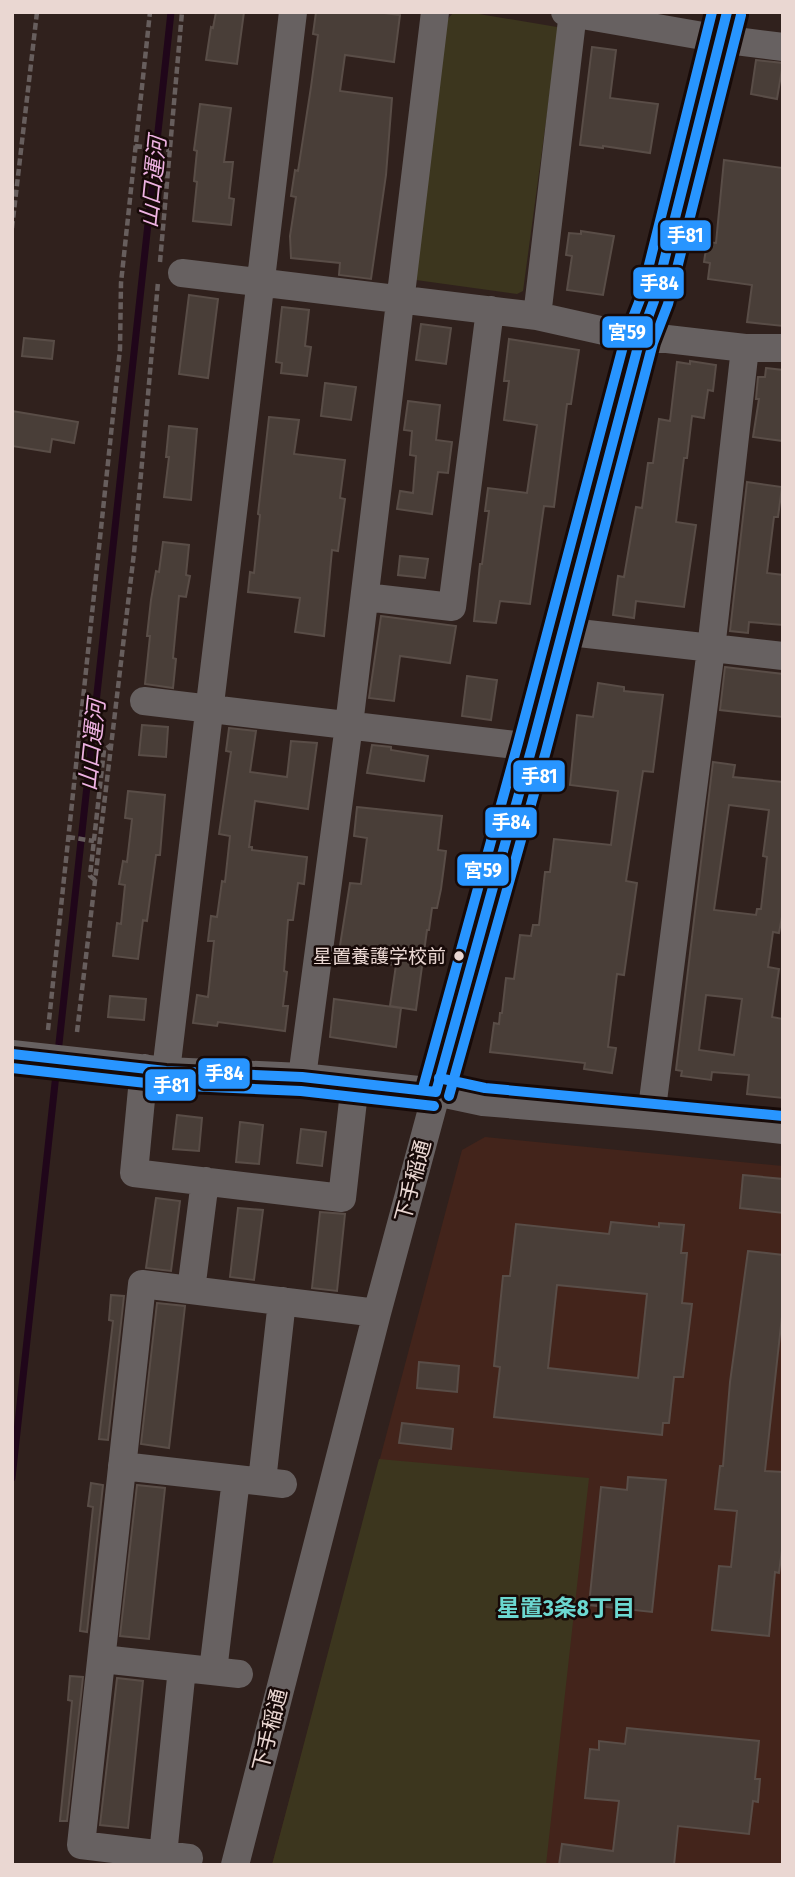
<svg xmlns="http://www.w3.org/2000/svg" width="795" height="1877" font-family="'Fira Sans Condensed','Noto Sans JP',sans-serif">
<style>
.built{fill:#43241b}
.green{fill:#3c361e}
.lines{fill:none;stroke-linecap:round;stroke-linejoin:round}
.stream{stroke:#20061a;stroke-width:7}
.building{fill:#493e38;stroke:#594d47;stroke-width:2;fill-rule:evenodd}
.path{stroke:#675e5d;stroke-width:4.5;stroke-dasharray:7 3.5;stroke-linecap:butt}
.minor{stroke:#676161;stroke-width:28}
.bus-1-casing{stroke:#170a08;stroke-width:16}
.bus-2-casing{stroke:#170a08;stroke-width:16}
.bus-3-casing{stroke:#170a08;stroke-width:16}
.bus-1{stroke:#2895ff;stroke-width:10}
.bus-2{stroke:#2895ff;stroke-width:10}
.bus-3{stroke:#2895ff;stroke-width:10}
.bus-dot{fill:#ead7d2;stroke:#170a08;stroke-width:2.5}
.labels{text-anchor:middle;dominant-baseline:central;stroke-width:5;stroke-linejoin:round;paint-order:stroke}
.bus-label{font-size:19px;fill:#ead7d2;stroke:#170a08;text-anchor:end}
.street-label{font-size:21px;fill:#ead7d2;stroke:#170a08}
.water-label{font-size:23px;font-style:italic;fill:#eeb2e2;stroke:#170a08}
.neighbourhood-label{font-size:23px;font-weight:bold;fill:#6cd8d1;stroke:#170a08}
.line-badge{stroke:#170a08;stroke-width:2.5}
.badge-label{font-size:19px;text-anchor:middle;font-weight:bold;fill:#fff}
</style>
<rect width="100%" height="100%" fill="#30211d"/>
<path class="built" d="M485 1137 783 1166V1865H272L462 1150Z"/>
<path class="green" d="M454 12H467L557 27V40L523 291 517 294 416 280 444 23Z
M379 1459 589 1478 546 1865H272Z"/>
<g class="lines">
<path class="stream" d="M58 1053 171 12
M12 1478 57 1065"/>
</g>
<path class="building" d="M216 12H244L237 64 206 60 211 27 213 28Z
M316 12H376L400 15 394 62 345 55 340 91 392 98 386 175 371 279 339 275 340 263 291 258 290 236 296 197 291 196 295 170 298 171 311 87 318 35 313 34Z
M592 47 616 50 610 98 658 104 650 153 603 146V148L580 145Z
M756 60 783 63 777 99 751 94Z
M200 104 231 108 224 162H233L229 198 234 199 231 225 193 221 197 182 194 181 197 151 194 150Z
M724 160 783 168V326L747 322 752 285 708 279 710 263 704 262 707 242 716 243Z
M581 231 614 236 603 295 567 290 572 256 566 255 569 233 581 234Z
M189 295 218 299 208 378 179 374Z
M282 307 309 310 305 346 311 347 307 376 281 373 282 363 276 362Z
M421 324 451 328 446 364 416 360Z
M24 338 54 341 52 359 22 356Z
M509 339 579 350 571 404H567L554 507 544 506 530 604 500 601 496 623 474 621 480 564H482L489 511H485L488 488 527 493 537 425 504 420 509 381H504Z
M690 361 716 365 713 391 708 390 704 418 692 416 687 458H684L676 522 696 525 684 607 636 601 634 618 613 615 618 576 624 577 636 507 642 508 648 463H653L659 419 670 421 677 362 690 364Z
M766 368 783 370V441L753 437 759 399H756L758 377H765Z
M325 383 356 387 351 420 321 416Z
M408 401 440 405 436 440 452 442 448 473 438 472 432 514 397 509 400 491 413 493 416 456 410 455 412 431 404 430Z
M12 411 78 422 74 443 52 439 50 452 12 446Z
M269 417 299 420 294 454 345 460 340 498 345 499 338 551 332 550 324 636 295 632 300 598 248 592 250 572 254 573 260 515 258 514Z
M169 426 197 429 191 500 164 497 169 457H166Z
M747 482 782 487 778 517H774L767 573 783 575V625L749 622 748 633 730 631Z
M163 542 189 545 186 575 190 576 186 597 179 596 173 658 176 659 173 688 145 684 150 636H147L151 600 156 571 159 572Z
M400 556 428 559 425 578 398 575Z
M381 616 456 626 450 663 400 656 394 701 369 698Z
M725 667 783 674V717L720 710Z
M467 676 497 680 491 720 462 716Z
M598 683 624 687V691L663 695 653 772 643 771 626 881 637 883 624 975 617 974 608 1047 616 1048 612 1073 584 1069 585 1063 490 1052 494 1023 499 1024 500 1013H502L506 978 514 979 520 935 531 936 533 925H539L545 872H550L554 839 611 845 618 791 570 785 577 715 593 717Z
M142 725 168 727 166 757 139 755Z
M229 728 256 731 250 772 287 777 291 741 317 743 308 809 255 801 249 847H252V850L307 857 304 884 298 883 293 920H288L284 971 287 972 283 1006H288L285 1031 218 1022 217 1026 193 1023 197 995 208 997 214 941H208L211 916 217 917 222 881 225 882 230 836 219 834 231 752 226 751Z
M372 745 391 747V750L428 756 424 781 367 773Z
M713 762 735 765 733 777 783 782V911L779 933 773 932 768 967 779 969 772 1017 783 1019V1098L747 1094 749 1075 712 1072 711 1080 681 1076 682 1071 676 1070ZM729 805 769 810 763 856 767 857 761 909H757L756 915 714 910ZM706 995 742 999 734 1055 699 1050Z
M128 791 165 795 160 855H156L147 921 143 920 138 959 113 956 117 923 121 924 125 885 119 884 123 861 127 862 132 819 125 818Z
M357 807 442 816 438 850 446 851 441 889 437 908H432L429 930H427L416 1010 390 1006 396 965 338 958 350 883 361 884 367 838 354 836Z
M110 996 146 999 144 1020 108 1017Z
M334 999 401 1008 396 1047 330 1037Z
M177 1115 202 1118 199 1151 173 1149Z
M240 1122 263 1125 259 1164 236 1162Z
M301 1129 326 1132 322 1166 297 1163Z
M743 1175 783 1179V1213L740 1208Z
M156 1198 180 1201 171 1271 146 1268Z
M238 1208 263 1210 254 1280 230 1277Z
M320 1212 345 1214 337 1291 312 1288Z
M611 1222 659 1227V1223L684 1225 681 1253H687L682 1303 692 1304 683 1377H674L669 1423H663L662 1435 494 1417 500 1367 494 1366 503 1276H510L516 1224 609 1234ZM557 1285 647 1294 638 1378 548 1368Z
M748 1251 783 1255V1307L765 1471 783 1472V1541L779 1573 775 1572 769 1636 712 1630 719 1566 731 1567 737 1511 715 1509 720 1466H723L730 1382Z
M111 1295 124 1296 108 1440 99 1439 113 1321 109 1320Z
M157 1303 185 1306 169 1448 141 1444Z
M419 1362 459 1366 457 1392 417 1388Z
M402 1423 453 1429 451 1449 399 1443Z
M628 1477 666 1480 652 1612 589 1605 601 1487 627 1490Z
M91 1483 103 1485 87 1632 80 1631 93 1507 88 1506Z
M137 1485 165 1488 149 1639 120 1636Z
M70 1676 83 1677 67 1821H60L72 1701 68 1700Z
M117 1678 143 1681 128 1828 100 1825Z
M627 1728 759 1741 755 1779H760L758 1802 753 1801 749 1834 678 1826 674 1865H559L562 1844 613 1851 619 1801 585 1798 590 1749 599 1750V1741L625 1744Z"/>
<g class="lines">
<path class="path" d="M135 146 169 150
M12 228 37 12
M160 262 182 12
M68 837 94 841
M95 880 90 876 104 750 111 745
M48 1030 120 349 121 283 150 12
M77 1032 134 553 158 282"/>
<path class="minor" d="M565 12 720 39 783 47
M182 273 537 316 640 339H667L745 348H783
M537 316 573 12
M365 597 452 607 490 310
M561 631 783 656
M144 701 532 747
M12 1054 166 1071 302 1077 436 1092 483 1102 651 1116 783 1130
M144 1068 134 1173 342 1198 355 1083
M166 1071 293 12
M302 1077 349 725 435 12
M651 1116 711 649 745 348
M191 1290 205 1181
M122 1466 283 1484
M262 1481 282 1301
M102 1659 239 1674
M213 1671 236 1479
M163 1855 182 1668
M189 1858 81 1845 142 1284 377 1313
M235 1865 377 1313 640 339 654 301 727 12"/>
<g class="bus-1-casing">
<path id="bus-1" d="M12 1054 166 1071 302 1077 436 1092
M436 1092 532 747 640 339 654 301 727 12"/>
</g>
<g class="bus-2-casing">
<path id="bus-2" d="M12 1068 164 1085 301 1091 434 1106
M449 1096 546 751 653 343 668 304 741 15"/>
</g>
<g class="bus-3-casing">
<path id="bus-3" d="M439 1078 485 1088 783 1116
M423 1088 518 743 626 335 641 297 712 12"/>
</g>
<use href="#bus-1" class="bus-1"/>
<use href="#bus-2" class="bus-2"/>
<use href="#bus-3" class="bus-3"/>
</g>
<circle class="bus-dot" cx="459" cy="956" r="6"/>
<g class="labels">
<g class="bus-label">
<text x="446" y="956">星置養護学校前</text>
</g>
<g class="street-label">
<text transform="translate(413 1181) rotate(-75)">下手稲通</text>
<text transform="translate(270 1730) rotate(-76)">下手稲通</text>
</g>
<g class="water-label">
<text transform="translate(153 182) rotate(-84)">山口運河</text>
<text transform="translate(92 745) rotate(-84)">山口運河</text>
</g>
<g class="neighbourhood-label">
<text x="566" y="1608">星置3条8丁目</text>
</g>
</g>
<g class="line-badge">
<rect x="659" y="219" width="53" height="33" rx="7" fill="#2895ff"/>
<rect x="632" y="266" width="53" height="34" rx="7" fill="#2895ff"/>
<rect x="601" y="315" width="53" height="34" rx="7" fill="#2895ff"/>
<rect x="512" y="759" width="54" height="34" rx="7" fill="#2895ff"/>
<rect x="484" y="806" width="54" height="33" rx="7" fill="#2895ff"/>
<rect x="456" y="853" width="54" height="34" rx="7" fill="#2895ff"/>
<rect x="197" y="1057" width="54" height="33" rx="7" fill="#2895ff"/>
<rect x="144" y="1068" width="53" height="34" rx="7" fill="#2895ff"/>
</g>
<g class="badge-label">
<text x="685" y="242">手81</text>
<text x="659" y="290">手84</text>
<text x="627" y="339">宮59</text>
<text x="539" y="783">手81</text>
<text x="511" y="829">手84</text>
<text x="483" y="877">宮59</text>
<text x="224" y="1080">手84</text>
<text x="171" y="1092">手81</text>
</g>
<rect width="795" height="1877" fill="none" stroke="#ead7d2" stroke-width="28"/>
</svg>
